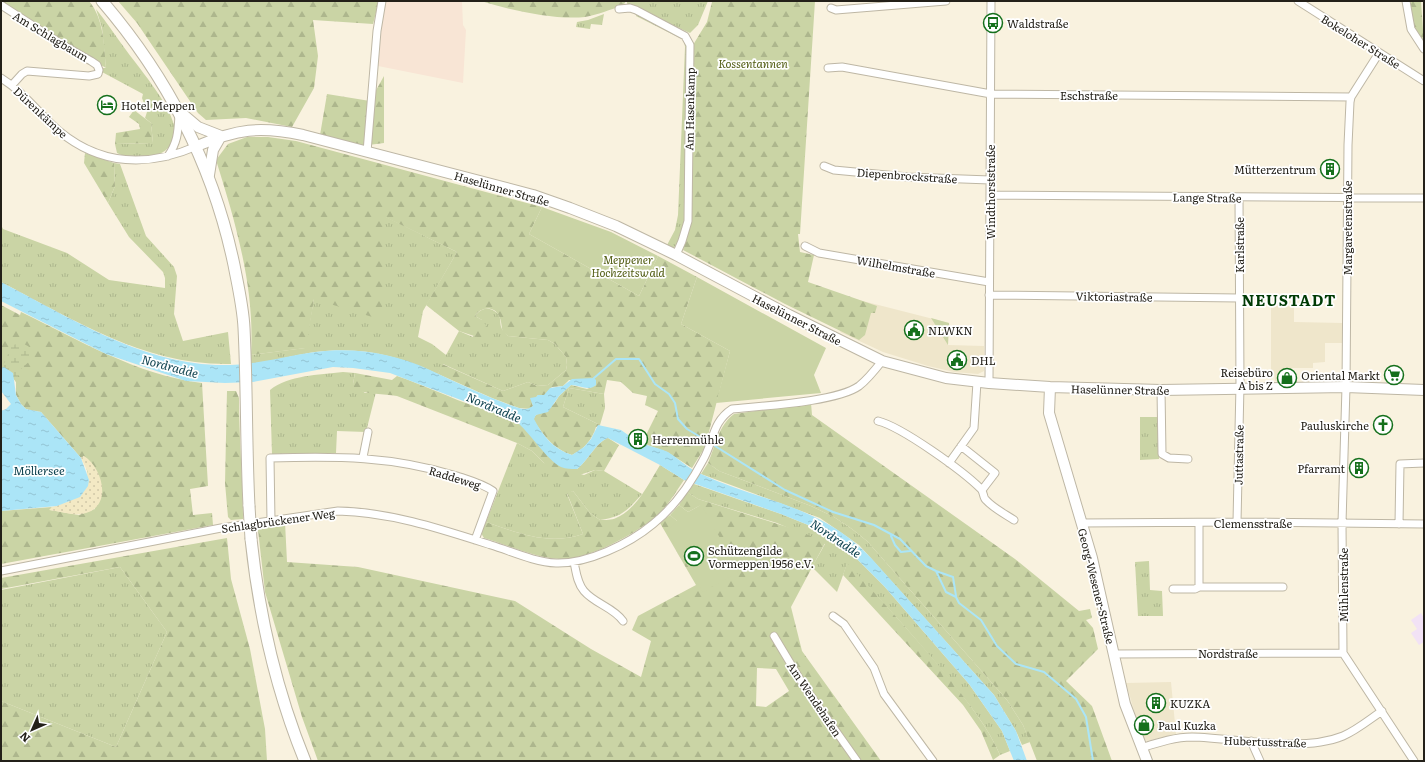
<svg xmlns="http://www.w3.org/2000/svg" width="1425" height="762" font-family="Literata,serif">
<style>
.built{fill:#efe6cb}
.industrial{fill:#f8e5d5}
.education{fill:#f2e2f5}
.grass{fill:url(#grass-tufts)}
.forest{fill:url(#forest-firs);fill-rule:evenodd}
.wetland{fill:url(#wetland-marsh)}
.sand{fill:url(#sand-dots)}
.park{fill:#cad4a5}
.water{fill:url(#water-ripples)}
.lines{fill:none;stroke-linecap:round;stroke-linejoin:round}
.stream{stroke:#abe5f7;stroke-width:2}
.street-casing{stroke:#beb7a5;stroke-width:9}
.secondary-casing{stroke:#beb7a5;stroke-width:12}
.primary-casing{stroke:#beb7a5;stroke-width:13}
.street{stroke:#fff;stroke-width:7}
.secondary{stroke:#fff;stroke-width:10}
.primary{stroke:#fff;stroke-width:11}
.primary-bridge-casing{stroke:#beb7a5;stroke-width:13;stroke-linecap:butt}
.primary-bridge{stroke:#fff;stroke-width:11}
.labels{text-anchor:middle;dominant-baseline:central;stroke-width:3.5;stroke-linejoin:round;paint-order:stroke}
.poi-label{font-size:11px;fill:#232019;stroke:#fff;text-anchor:start}
.street-label{font-size:11px;fill:#232019;stroke:#fff}
.park-label{font-size:11px;font-style:italic;fill:#515c12;stroke:#fff}
.water-label{font-size:12px;font-style:italic;fill:#093e4b;stroke:#fff}
.district-label{font-size:15px;font-weight:bold;letter-spacing:1px;fill:#003b05;stroke:#fff}
</style>
<defs>
<pattern id="grass-tufts" width="24" height="20" patternUnits="userSpaceOnUse"><rect width="24" height="20" fill="#cad4a5"/><path d="M3 7l-1-3M5 7V3M7 7l1-3M15 17l-1-3M17 17v-4M19 17l1-3" fill="none" stroke="#adb68d"/></pattern>
<pattern id="forest-firs" width="22" height="20" patternUnits="userSpaceOnUse"><rect width="22" height="20" fill="#cad4a5"/><path d="M5 1l3.5 6h-7zM16 11l3.5 6h-7z" fill="#adb68d"/></pattern>
<pattern id="wetland-marsh" width="20" height="14" patternUnits="userSpaceOnUse"><rect width="20" height="14" fill="#cad4a5"/><path d="M1 5h8M5 5V1M11 12h8M15 12V8" fill="none" stroke="#adb68d"/></pattern>
<pattern id="sand-dots" width="8" height="8" patternUnits="userSpaceOnUse"><rect width="8" height="8" fill="#f3e9c4"/><path d="M2 2h.1M6 6h.1" fill="none" stroke="#d0c8a8" stroke-width="1.8" stroke-linecap="round"/></pattern>
<pattern id="water-ripples" width="26" height="14" patternUnits="userSpaceOnUse"><rect width="26" height="14" fill="#abe5f7"/><path d="M2 4q2-2 4 0t4 0M15 11q2-2 4 0t4 0" fill="none" stroke="#93c4d3"/></pattern>
</defs>
<rect width="100%" height="100%" fill="#f9f2df"/>
<path class="built" d="M851 298 949 323 948 345 984 346V371L978 374 954 372 928 366 883 352 840 332Z
M1271 306H1294V322L1343 323V343H1325V362L1313 363V368H1284V381H1275L1274 372H1271Z
M1171 682 1176 734 1147 741 1143 738 1137 721 1126 683Z"/>
<path class="industrial" d="M384 1H462L463 25 466 30 463 83 378 66Z"/>
<path class="education" d="M1421 613 1424 618V642L1419 645 1411 633 1417 629 1411 620Z"/>
<path class="grass" d="M627 1H708L698 25 690 33 627 5Z
M96 9C106 21 114 34 123 46 138 67 168 101 174 125 177 137 170 150 159 154 147 158 128 159 117 153L115 144 153 143 151 123 145 118 147 112 142 98 143 94 102 72 101 68H106L102 28Z
M637 12 685 39 688 46 686 220 679 240 673 249 667 245 675 230 678 215 685 47 684 40 636 16Z
M604 14 602 25 591 24 590 29 576 27 577 22 588 20Z
M114 163 120 164 146 236 174 267 177 276 174 314 183 341 228 332 231 364C146 366 74 320 1 282V225L3 229 67 253 109 280 165 288V278L163 272 129 237 108 203 115 186Z
M384 216 457 252 423 311 418 337 432 344 446 355 459 331 473 337 482 320 475 316C480 308 490 306 497 313 502 317 499 324 502 329 503 331 506 334 508 336L548 340 555 344 566 357 567 365 566 370 548 385 537 386 528 382 503 391 443 364 438 374C397 355 360 346 315 352 293 355 272 362 251 364V355L305 348 314 299Z
M343 372 355 373 353 384 365 393 376 392 366 432 337 431 336 453 272 454 270 390C289 375 318 375 343 372Z
M569 388 604 394 605 408 600 425 563 407Z
M1140 417H1160L1159 459 1140 460Z
M517 443 532 451 544 463 584 475 595 470 604 471 642 494C628 510 622 517 600 520L590 513 573 491 567 494 583 534C548 546 519 533 486 522Z
M708 463 719 471 811 506 834 517 852 529 867 541 1007 700 1023 725 1030 742 1022 745 1016 731 994 695 859 545 820 518 701 474Z
M694 484 781 514 818 529 845 547 884 586 969 684 1002 731 1010 751 1000 755C988 727 969 704 950 680 917 639 882 601 847 564L837 592 812 567 825 544 777 523 698 499 687 492Z
M1149 561 1150 590 1162 591 1163 616H1138L1135 562Z
M120 567 167 632 116 747 1 701V590Z"/>
<path class="forest" d="M1 1H89C104 19 104 45 106 68L27 21Z
M118 1H379L373 24 313 20 318 56 314 88 292 127 246 118 206 120 198 113 137 23Z
M481 1H626L623 6C610 9 598 15 585 17 554 20 510 10 481 1Z
M711 1H815L800 234H798L800 252 814 255 808 282 877 306 875 313H871L865 335 859 340 785 304 683 250 690 221 693 45 707 22 712 2Z
M1411 1H1421L1424 45 1413 28 1410 4Z
M384 76V143L361 146 320 135 327 94 370 101Z
M134 110 151 123 153 143 115 144 116 133 140 129 139 124 129 117Z
M247 137H268L296 141 542 207 529 234 639 296 658 256 697 277 681 324 730 351 705 447 692 468 667 452 642 443 658 411 645 405 647 396 633 393 621 382 607 380 604 394 569 388 563 407 600 425 596 427C592 440 584 449 572 455 553 449 543 435 533 419L536 415 554 404 559 396 571 385 587 389 596 385V380H569L563 386 552 387 544 396 538 395 532 403 533 406 530 409 519 408 492 398 438 374 442 364 503 391 528 382 537 386 548 385 566 370 567 365 566 357 555 344 548 340 508 336 503 332C501 327 502 321 499 316 494 305 480 307 475 316L482 320 487 327 484 336 480 338 459 331 426 305 457 252 385 217 382 320 314 299 306 348 251 355C255 288 236 224 216 160L228 144Z
M85 153 114 163 115 186 108 203 84 163Z
M1 305 20 315 21 312C79 340 137 375 202 383L208 486 190 489 193 515 212 513 213 525 1 564V511L52 507 50 510 79 515 95 509 84 456 81 458 41 412 26 409 21 404 16 395V382L4 367 1 368Z
M931 318 949 323 948 345Z
M355 373 392 380 397 376C424 385 450 398 477 407 490 412 505 414 517 422 541 438 544 466 577 469 588 461 596 442 608 438L619 445 604 471 595 470 570 478 556 475 532 451 517 443 397 396C383 394 368 394 355 390L353 384Z
M227 391H236L239 398C239 439 243 479 243 519L231 520 228 517 225 483Z
M811 403 812 415 1015 559 1079 611 1090 609 1092 618 1086 620 1093 628 1098 649 1066 681 1092 706 1112 761H1037L1023 725 1007 700 867 541 852 529 834 517 811 506 719 471 708 463C716 445 718 426 734 414Z
M660 465 684 480C675 493 667 508 654 518 633 535 588 560 560 559 535 558 508 545 484 538L481 533 486 522C519 533 548 546 583 534L567 493 573 491 590 513 600 520C605 520 612 520 616 518 637 509 649 483 660 465Z
M687 492 698 499 800 531 825 543 791 607 802 651 881 761H318L302 717 265 592 258 530 263 526 285 522 287 562 358 567 515 601 591 649 641 677 651 641 632 630 638 616 696 585 660 523 670 515 677 521 701 505 688 512 679 505ZM757 668 776 669 789 691 766 707 756 706Z
M227 538 231 579 250 649 265 729 267 761H1V701L116 747 167 632 120 567 1 589V578Z
M847 563C882 601 917 639 950 679 969 704 988 727 1000 755L993 760 981 731 963 705 843 575Z"/>
<path class="wetland" d="M19 343C29 345 33 348 33 358L21 369 16 382 13 373 1 368V365L5 362 11 346Z"/>
<path class="sand" d="M84 456C102 467 113 505 86 513 75 517 61 511 49 510L52 507 70 501 88 472 81 458Z"/>
<path class="park" d="M542 207 611 232 658 256 639 296 529 234Z
M697 277 826 348 814 375 821 393 716 403 730 351 681 324Z
M679 505 688 512 701 505 739 571 703 592 667 531 677 521 670 515Z"/>
<path class="water" d="M1 282C69 317 138 362 216 365 253 366 280 357 315 352 355 347 393 353 430 370 455 382 481 394 507 404 513 406 519 409 525 409 528 409 530 408 533 406L530 398 536 397 538 395H544L550 388 563 386 572 379 594 378 596 380V385C588 392 580 385 571 385L559 396 548 412 536 415 534 419C543 436 553 449 572 455L584 447 591 439 598 425 621 430 631 437 630 440 641 446 642 443C650 447 660 448 668 452 679 459 689 469 701 474 764 503 822 505 872 559L994 695 1016 731 1027 761H1014L1002 731 969 684 884 586 845 547 818 529 781 514 684 480 660 465 608 438C596 442 588 461 577 469 572 469 566 469 561 467 548 461 529 432 516 421L390 373 353 368 333 367 253 382 225 383 186 381 106 354 1 301Z
M4 367 13 373 16 395 21 404 26 409 41 412 81 458 89 480 88 486 80 497 57 506 1 511V411L6 409 11 404 1 391V368Z"/>
<g class="lines">
<path class="stream" d="M594 378 616 359H639L655 384 669 394 675 403 678 419 687 429 707 441
M715 446 785 490 833 512 874 525 900 539 926 566 936 571 946 592 956 597 959 603 981 620 997 646 1016 664 1044 672 1076 699 1086 717 1093 761
M891 536 895 545 901 552 910 551
M936 571 953 577 956 596"/>
<g class="street-casing">
<path id="street" d="M1298 1 1424 81
M1406 1 1411 29 1424 49
M1 5 63 45 91 61 97 65 99 70 98 74 89 76 27 71 22 74 12 85
M831 8 836 10 946 1
M619 9 630 8 636 10 685 36 690 45 688 221 682 241 676 255
M1379 53 1351 97 1350 102 1348 145 1346 387 1342 523 1343 653 1414 761
M828 68 842 67 991 94 1351 97
M1 78C24 92 39 114 59 131 101 166 149 167 197 146
M367 152 377 31 382 1
M168 156C178 142 178 131 179 115
M824 166 834 170 908 177 990 180
M990 195 1424 198
M805 246 819 253 989 282
M989 295 1239 298
M989 383 991 1
M1161 390 1162 454 1169 458 1188 459
M878 421C902 427 963 471 981 489 984 492 983 498 986 500 993 508 1005 514 1014 520
M961 446 995 473 982 490
M363 457 368 432
M949 463 974 428 977 382
M271 520 270 458C337 456 392 456 457 476 469 480 483 484 493 491L475 540
M1237 522 1240 385 1239 197
M1081 523 1237 522 1424 524
M1399 524 1400 464 1424 463
M574 562C576 571 577 583 584 591 595 604 613 607 623 621
M1 571 221 528 338 511C390 512 441 529 491 545 511 551 534 562 556 563 587 564 629 544 653 524 673 508 691 483 703 460 714 441 712 422 732 409 761 406 837 402 859 386 868 379 875 370 882 361
M1199 587V523
M1173 589H1195L1199 587H1283
M833 616 844 624 874 668 884 694 933 761
M774 636 804 686 857 761
M1114 654 1343 653
M1251 741 1260 761
M1141 748C1157 743 1175 737 1192 737 1237 738 1301 753 1343 736 1357 730 1370 719 1382 711"/>
</g>
<g class="secondary-casing">
<path id="secondary" d="M178 110 198 127 221 136
M197 146C237 129 259 126 303 135L533 195 570 208 616 226 676 255 789 315 882 361 946 378 989 383 1050 387 1161 390 1346 387 1424 390
M209 175 213 150 221 136
M1050 387 1049 413 1092 558 1125 704 1147 761"/>
</g>
<g class="primary-casing">
<path id="primary" d="M102 1C169 79 213 165 234 265 238 286 243 307 244 328 247 387 246 447 249 506
M251 539C259 615 276 690 305 761"/>
</g>
<use href="#street" class="street"/>
<use href="#secondary" class="secondary"/>
<use href="#primary" class="primary"/>
<g class="primary-bridge-casing">
<path id="primary-bridge" d="M249 506 251 539"/>
</g>
<use href="#primary-bridge" class="primary-bridge"/>
</g>
<defs>
<g id="bus-ring" transform="scale(1)"><circle r="9.5" fill="#fff" stroke="#15701c" stroke-width="1.5"/><path d="M-5-6H5V4H4V6H2V4H-2V6H-4V4H-5ZM-3.5-4V0h7V-4ZM-3.5 1.2v1.5H-2V1.2ZM2 1.2v1.5H3.5V1.2Z" fill="#15701c"/></g>
<g id="hotel-ring" transform="scale(1)"><circle r="9.5" fill="#fff" stroke="#15701c" stroke-width="1.5"/><path d="M-6-4.5h1.5V1H6V5H4.5V3h-9V5H-6ZM-4 0a1.8 1.8 0 1 1 3.6 0ZM.5 0V-2.5h3Q6-2.5 6 0Z" fill="#15701c"/></g>
<g id="building-ring" transform="scale(1)"><circle r="9.5" fill="#fff" stroke="#15701c" stroke-width="1.5"/><path d="M-4-6H4V6H1V3H-1V6H-4ZM-2.5-4.3h1.7v1.8h-1.7ZM.8-4.3h1.7v1.8H.8ZM-2.5-1h1.7V.8h-1.7ZM.8-1h1.7V.8H.8Z" fill="#15701c"/></g>
<g id="civic-ring" transform="scale(1)"><circle r="9.5" fill="#fff" stroke="#15701c" stroke-width="1.5"/><path d="M-.6-6.5H3V-4.5H.6V-3L4-1V1h2V6H-6V1h2V-1L-.6-3ZM-1.2 2.5V6h2.4V2.5Z" fill="#15701c"/></g>
<g id="supermarket-ring" transform="scale(1)"><circle r="9.5" fill="#fff" stroke="#15701c" stroke-width="1.5"/><path d="M-6-5.5h2.5l.6 2H6L4.5 2H-2.5L-4.4-4H-6ZM-1.5 3.2a1.3 1.3 0 1 0 .1 0ZM3 3.2a1.3 1.3 0 1 0 .1 0Z" fill="#15701c"/></g>
<g id="shop-ring" transform="scale(1)"><circle r="9.5" fill="#fff" stroke="#15701c" stroke-width="1.5"/><path d="M-5-2.5h2.3a2.7 3.5 0 0 1 5.4 0H5L5.5 6h-11ZM-1.5-2.5h3a1.5 2.3 0 0 0-3 0Z" fill="#15701c"/></g>
<g id="church-ring" transform="scale(1)"><circle r="9.5" fill="#fff" stroke="#15701c" stroke-width="1.5"/><path d="M-1.2-6h2.4v3.5h3.3v2.4h-3.3V6h-2.4V-.1h-3.3v-2.4h3.3Z" fill="#15701c"/></g>
<g id="stadium-ring" transform="scale(1)"><circle r="9.5" fill="#fff" stroke="#15701c" stroke-width="1.5"/><path d="M0-5a6.5 5 0 1 0 0 10a6.5 5 0 1 0 0-10ZM-3.5-1.8h7v3.6h-7Z" fill="#15701c"/></g>
</defs>
<g fill-rule="evenodd">
<use href="#bus-ring" x="993" y="23"/>
<use href="#hotel-ring" x="107" y="105"/>
<use href="#building-ring" x="1330" y="169"/>
<use href="#civic-ring" x="914" y="330"/>
<use href="#civic-ring" x="957" y="360"/>
<use href="#supermarket-ring" x="1394" y="375"/>
<use href="#shop-ring" x="1287" y="378"/>
<use href="#church-ring" x="1383" y="425"/>
<use href="#building-ring" x="638" y="439"/>
<use href="#building-ring" x="1359" y="468"/>
<use href="#stadium-ring" x="694" y="556"/>
<use href="#building-ring" x="1156" y="703"/>
<use href="#shop-ring" x="1144" y="725"/>
</g>
<g class="labels">
<g class="poi-label">
<text x="1007" y="23">Waldstraße</text>
<text x="121" y="105">Hotel Meppen</text>
<text x="1316" y="169" text-anchor="end">Mütterzentrum</text>
<text x="928" y="330">NLWKN</text>
<text x="971" y="360">DHL</text>
<text x="1273" y="372" text-anchor="end">Reisebüro<tspan x="1273" dy="13">A bis Z</tspan></text>
<text x="1380" y="375" text-anchor="end">Oriental Markt</text>
<text x="1369" y="425" text-anchor="end">Pauluskirche</text>
<text x="652" y="439">Herrenmühle</text>
<text x="1345" y="468" text-anchor="end">Pfarramt</text>
<text x="708" y="550">Schützengilde<tspan x="708" dy="13">Vormeppen 1956 e.V.</tspan></text>
<text x="1170" y="703">KUZKA</text>
<text x="1158" y="725">Paul Kuzka</text>
</g>
<g class="street-label">
<text transform="translate(51 36) rotate(31)">Am Schlagbaum</text>
<text transform="translate(1361 41) rotate(32)">Bokeloher Straße</text>
<text x="1089" y="95">Eschstraße</text>
<text transform="translate(689 109) rotate(-89)">Am Hasenkamp</text>
<text transform="translate(41 112) rotate(43)">Dürenkämpe</text>
<text transform="translate(907 175) rotate(4)">Diepenbrockstraße</text>
<text transform="translate(502 188) rotate(16)">Haselünner Straße</text>
<text transform="translate(990 192) rotate(-90)">Windthorststraße</text>
<text transform="translate(1207 197) rotate(1)">Lange Straße</text>
<text transform="translate(1347 228) rotate(-90)">Margaretenstraße</text>
<text transform="translate(1239 245) rotate(-90)">Karlstraße</text>
<text transform="translate(896 266) rotate(10)">Wilhelmstraße</text>
<text transform="translate(1114 296) rotate(1)">Viktoriastraße</text>
<text transform="translate(797 319) rotate(27)">Haselünner Straße</text>
<text transform="translate(1120 389) rotate(1)">Haselünner Straße</text>
<text transform="translate(1238 455) rotate(-89)">Juttastraße</text>
<text transform="translate(455 477) rotate(17)">Raddeweg</text>
<text transform="translate(278 520) rotate(-8)">Schlagbrückener Weg</text>
<text x="1253" y="523">Clemensstraße</text>
<text transform="translate(1343 585) rotate(-90)">Mühlenstraße</text>
<text transform="translate(1097 586) rotate(76)">Georg-Wesener-Straße</text>
<text x="1228" y="653">Nordstraße</text>
<text transform="translate(815 699) rotate(56)">Am Wendehafen</text>
<text transform="translate(1265 741) rotate(2)">Hubertusstraße</text>
</g>
<g class="park-label">
<text x="753" y="63">Kossentannen</text>
<text x="628" y="259">Meppener<tspan x="628" dy="13">Hochzeitswald</tspan></text>
</g>
<g class="water-label">
<text transform="translate(170 366) rotate(15)">Nordradde</text>
<text transform="translate(494 407) rotate(23)">Nordradde</text>
<text x="39" y="470">Möllersee</text>
<text transform="translate(836 538) rotate(34)">Nordradde</text>
</g>
<g class="district-label">
<text x="1289" y="299">NEUSTADT</text>
</g>
</g>
<rect width="1425" height="762" fill="none" stroke="#232019" stroke-width="4"/>
<g transform="translate(32 730) rotate(225)" stroke="#ffffff" stroke-width="3" paint-order="stroke">
<path d="M0-3L7 15L0 10L-7 15Z" fill="#232019"/>
<text y="-6" font-size="11" font-weight="bold" text-anchor="middle" fill="#232019">N</text>
</g>
</svg>
